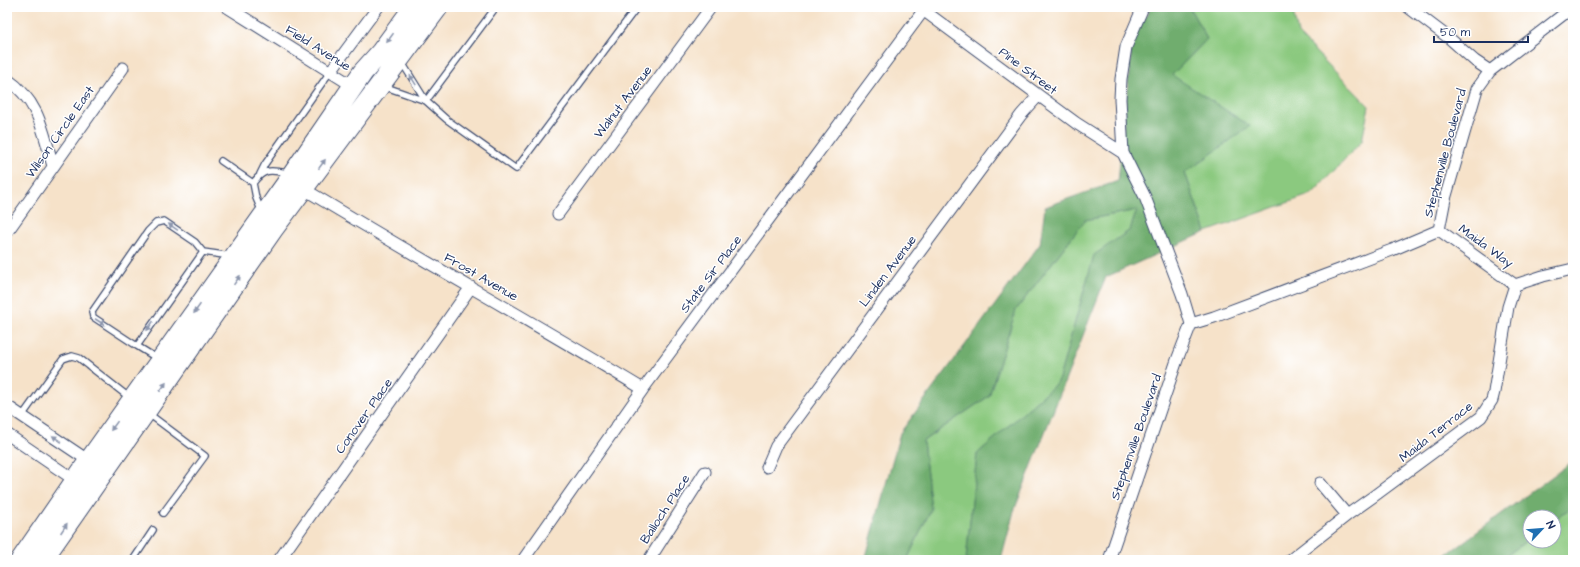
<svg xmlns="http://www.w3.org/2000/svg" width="1580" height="567" font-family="'Architects Daughter',sans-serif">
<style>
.green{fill:#8bc97f;stroke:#537c6e}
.forest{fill:#70ad6e;stroke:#466e66}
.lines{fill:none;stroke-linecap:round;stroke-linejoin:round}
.lane-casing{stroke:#3c4a6e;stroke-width:8}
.street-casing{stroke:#3c4a6e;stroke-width:13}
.highway-casing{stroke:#3c4a6e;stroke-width:22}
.lane{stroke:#fff;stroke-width:5.5}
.street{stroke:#fff;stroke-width:11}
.highway{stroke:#fff;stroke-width:20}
.oneway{fill:#8d97ae}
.labels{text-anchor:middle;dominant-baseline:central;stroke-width:3;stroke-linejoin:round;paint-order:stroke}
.street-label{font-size:13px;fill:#1b2f5e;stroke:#fff}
</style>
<rect width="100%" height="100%" fill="#fff"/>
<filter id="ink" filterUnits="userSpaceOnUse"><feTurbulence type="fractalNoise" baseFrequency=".025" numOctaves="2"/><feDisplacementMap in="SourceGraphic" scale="8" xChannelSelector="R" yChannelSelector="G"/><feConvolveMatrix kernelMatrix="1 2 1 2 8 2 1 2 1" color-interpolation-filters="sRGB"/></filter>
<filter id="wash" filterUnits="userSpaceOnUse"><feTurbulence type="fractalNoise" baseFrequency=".012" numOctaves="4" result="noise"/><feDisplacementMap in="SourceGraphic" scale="16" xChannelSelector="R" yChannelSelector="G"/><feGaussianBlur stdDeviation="0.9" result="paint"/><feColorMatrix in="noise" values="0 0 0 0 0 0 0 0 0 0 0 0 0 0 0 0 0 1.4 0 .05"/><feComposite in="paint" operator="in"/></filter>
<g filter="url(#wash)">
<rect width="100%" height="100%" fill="#f6e2c9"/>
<path class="green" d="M1189 7H1292L1298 34 1369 106 1362 141 1312 194 1206 232 1185 173 1172 75 1207 39Z
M1137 210 1130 230 1094 256 1058 382 977 454 966 560H907L931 509 923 441 989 396 1016 310 1085 220Z
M1573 506V560H1501L1530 538V541H1554V520Z"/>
<path class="forest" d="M1152 7H1189L1207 39 1172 75 1250 126 1185 173 1206 232 1106 277 1014 511 1001 560H966L977 454 1058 382 1094 255 1130 230 1137 210 1085 220 1016 310 989 396 923 441 931 509 907 560H865L900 433 1040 244 1045 207 1118 181 1133 34Z
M1573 461V506L1554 520V517H1530V538L1501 560H1439Z"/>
</g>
<g filter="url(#ink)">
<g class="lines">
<g class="lane-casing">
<path id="lane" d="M401 61 426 101 446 119 516 169 637 7
M383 86 426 101
M426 101 496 7
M221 161 253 183
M260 174 265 164 330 72
M261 210 256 198 253 183C264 168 271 170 288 173
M137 346 93 317 92 312 148 231 156 223 164 221 195 242 203 252
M158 359 137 346 203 252 231 256
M149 414 205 456 163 513
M22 416 63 359 72 356 79 358 130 398
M133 560 153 530"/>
</g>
<g class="street-casing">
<path id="street" d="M227 7 353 86
M919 7 1076 123 1123 153
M1408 7 1449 38 1475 61 1490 71
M330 72 378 7
M7 79C39 101 43 131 53 166
M304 189C416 257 531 321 643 389
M558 214 711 7
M1439 230 1515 285
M7 232 123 68
M1515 285 1543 276 1573 269
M1191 324 1214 317 1392 250 1439 230 1445 199 1477 89 1490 71 1573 7
M7 406 89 461
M7 434 76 481
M767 467 776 446 1021 115 1038 96
M1320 483 1347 515
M279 560 471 287
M523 560 643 389 926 7
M649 560 705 472
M1109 560 1177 360 1191 324 1182 294 1145 197 1123 153 1120 99 1121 79 1126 47 1143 7
M1290 560 1350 513 1374 496 1481 417 1492 400 1494 392 1508 307 1515 285"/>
</g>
<g class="highway-casing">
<path id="highway" d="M21 560 89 461 289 180 363 72 381 52 414 7
M42 560 273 229 438 7"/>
</g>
<use href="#lane" class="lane"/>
<use href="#street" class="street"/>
<use href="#highway" class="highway"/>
</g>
<defs><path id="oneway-solid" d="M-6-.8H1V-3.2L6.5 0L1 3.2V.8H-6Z"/></defs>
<g class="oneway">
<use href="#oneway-solid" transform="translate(390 38) rotate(126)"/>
<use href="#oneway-solid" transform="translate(413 80) rotate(-122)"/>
<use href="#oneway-solid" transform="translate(322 164) rotate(-54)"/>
<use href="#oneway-solid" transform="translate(173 227) rotate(-145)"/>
<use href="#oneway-solid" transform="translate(237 280) rotate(-55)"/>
<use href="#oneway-solid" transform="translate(197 309) rotate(125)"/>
<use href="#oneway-solid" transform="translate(100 322) rotate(33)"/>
<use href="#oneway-solid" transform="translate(150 326) rotate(125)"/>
<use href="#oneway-solid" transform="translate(163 387) rotate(-55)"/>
<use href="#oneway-solid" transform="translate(114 426) rotate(126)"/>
<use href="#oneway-solid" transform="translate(57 439) rotate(-146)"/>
<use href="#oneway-solid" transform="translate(64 528) rotate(-56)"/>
</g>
</g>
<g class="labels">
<g class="street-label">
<text transform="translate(318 48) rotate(32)">Field Avenue</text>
<text transform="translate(1028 71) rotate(37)">Pine Street</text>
<text transform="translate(623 102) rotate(-53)">Walnut Avenue</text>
<text transform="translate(60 132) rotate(-55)">Wilson Circle East</text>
<text transform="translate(1445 153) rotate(-75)">Stephenville Boulevard</text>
<text transform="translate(1486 246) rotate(36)">Maida Way</text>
<text transform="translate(888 271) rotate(-53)">Linden Avenue</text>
<text transform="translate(711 274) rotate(-53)">State Sir Place</text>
<text transform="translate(481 277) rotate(30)">Frost Avenue</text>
<text transform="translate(364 416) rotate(-55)">Conover Place</text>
<text transform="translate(1436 432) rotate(-38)">Maida Terrace</text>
<text transform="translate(1136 437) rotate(-71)">Stephenville Boulevard</text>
<text transform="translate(665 509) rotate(-57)">Balloch Place</text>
</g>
</g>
<rect width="1580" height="567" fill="none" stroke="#fff" stroke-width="24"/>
<g transform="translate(1542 529) rotate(64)"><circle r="19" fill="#ffffff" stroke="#a4acbf"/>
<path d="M0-3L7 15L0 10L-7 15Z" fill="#1f6fb2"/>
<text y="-6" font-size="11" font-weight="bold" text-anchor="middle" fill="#1b2f5e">N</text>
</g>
<path d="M1434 36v6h94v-6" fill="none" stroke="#1b2f5e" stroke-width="2"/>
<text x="1440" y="36" font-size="12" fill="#1b2f5e" stroke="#ffffff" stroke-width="3" paint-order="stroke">50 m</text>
</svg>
